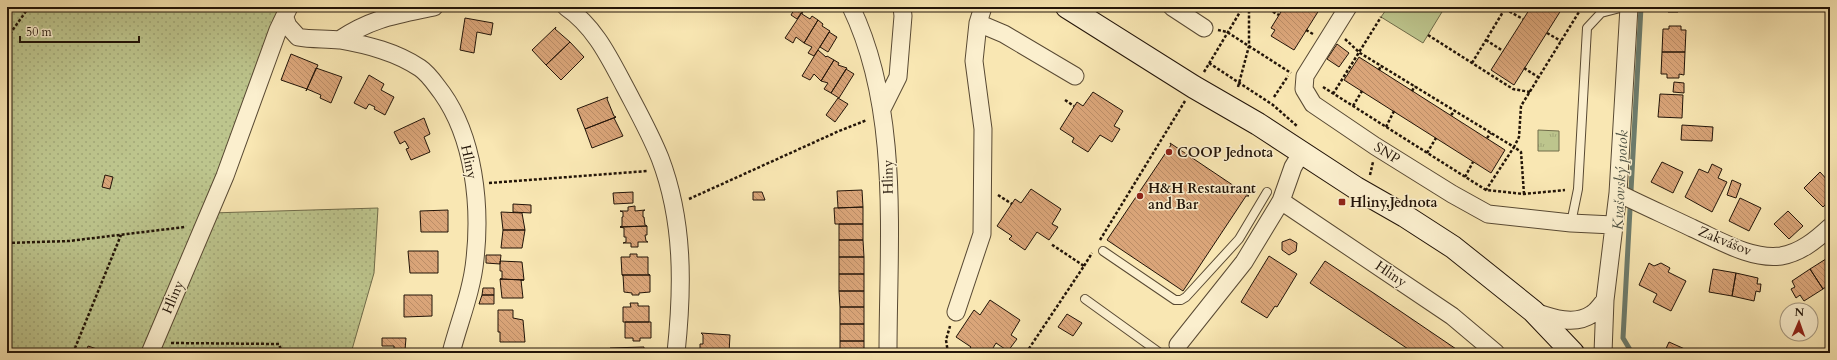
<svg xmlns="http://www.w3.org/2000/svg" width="1837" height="360" font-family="Cardo,serif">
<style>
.grass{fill:#bdc58d;stroke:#706c4a}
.park{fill:url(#park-tufts);stroke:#706c4a}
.garden{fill:url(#garden-dots);stroke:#706c4a}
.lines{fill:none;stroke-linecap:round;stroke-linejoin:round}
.stream{stroke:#6c7b6c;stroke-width:5}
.building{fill:url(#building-back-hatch);stroke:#221408}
.lane-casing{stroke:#584933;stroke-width:10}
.street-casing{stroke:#584933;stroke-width:19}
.secondary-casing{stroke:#221408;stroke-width:24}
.path{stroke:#221408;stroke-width:2.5;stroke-dasharray:3 2;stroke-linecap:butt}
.lane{stroke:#fbefce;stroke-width:8}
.street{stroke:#fbefce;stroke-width:17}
.secondary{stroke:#fbefce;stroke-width:22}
.poi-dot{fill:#8f2418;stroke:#fbefce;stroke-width:1.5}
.labels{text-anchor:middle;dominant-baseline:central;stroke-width:3;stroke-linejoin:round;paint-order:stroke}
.poi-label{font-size:14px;font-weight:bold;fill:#221408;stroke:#fbefce;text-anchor:start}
.street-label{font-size:14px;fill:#221408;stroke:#fbefce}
.water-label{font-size:15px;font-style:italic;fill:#4d5042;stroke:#fbefce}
</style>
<defs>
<pattern id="park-tufts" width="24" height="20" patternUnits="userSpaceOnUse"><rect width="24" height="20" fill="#bdc58d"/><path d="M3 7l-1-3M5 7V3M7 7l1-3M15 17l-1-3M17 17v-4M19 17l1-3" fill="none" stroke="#a2a878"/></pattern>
<pattern id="garden-dots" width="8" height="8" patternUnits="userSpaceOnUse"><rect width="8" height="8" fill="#bdc58d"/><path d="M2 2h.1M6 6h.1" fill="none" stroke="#a2a878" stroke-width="1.8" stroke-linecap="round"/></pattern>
<pattern id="building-back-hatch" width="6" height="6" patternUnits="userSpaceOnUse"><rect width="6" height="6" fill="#daa579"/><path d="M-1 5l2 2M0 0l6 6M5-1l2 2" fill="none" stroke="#bb8d67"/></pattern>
</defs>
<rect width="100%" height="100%" fill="#f9e7b3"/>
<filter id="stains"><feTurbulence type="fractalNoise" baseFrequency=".005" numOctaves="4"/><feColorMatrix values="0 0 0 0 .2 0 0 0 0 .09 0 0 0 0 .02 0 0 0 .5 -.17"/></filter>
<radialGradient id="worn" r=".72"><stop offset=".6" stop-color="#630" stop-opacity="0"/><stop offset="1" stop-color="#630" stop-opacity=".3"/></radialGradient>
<path class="grass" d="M1388 7H1445L1423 43 1381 17Z"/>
<path class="park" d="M1538 130 1559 131V151H1538Z"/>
<path class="garden" d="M7 7H281L211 213 378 208 374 273 351 353H7Z"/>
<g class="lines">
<path class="stream" d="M1632 353 1623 338 1641 7"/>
</g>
<path class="building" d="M789 7H805L797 19 791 15 794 10Z
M1284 7H1321L1294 50 1271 36 1275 30 1271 28Z
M1531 7H1563L1514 85 1491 70Z
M1687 7V9L1678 8V12H1668V8H1664Z
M803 11 802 14 810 19 812 16 818 20 804 43 796 37 793 43 785 38Z
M465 18 493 23 491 35 477 32 474 53 460 50Z
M818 20 823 24 822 26 830 31 814 56 808 53 812 47 804 43Z
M1669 26H1681V30H1686L1685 52H1662L1663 29H1669Z
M556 27 555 29 570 42 546 65 532 50Z
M829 32 837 37 828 52 820 47Z
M570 42 584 57 561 80 546 65Z
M1337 44 1349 53 1339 67 1327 59Z
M818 50 826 57 827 56 834 60 821 81 814 74 810 80 802 76Z
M1662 52H1685L1684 75 1679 74V78H1667V74H1661Z
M291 54 318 65 307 89 281 80Z
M1359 57 1505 150 1491 173 1344 80Z
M834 60 839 63 838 65 847 68 831 93 824 89 828 83 821 81Z
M316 68 342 77 331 103 320 98 321 95 307 89 306 91Z
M846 69 854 74 839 98 831 93Z
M369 75 384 84 381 90 394 97 385 115 374 109 375 107 369 104 366 109 354 103Z
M1674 82 1684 83V93L1673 92Z
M1093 92 1123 111 1114 126 1120 129 1112 142 1100 135 1088 152 1072 142 1074 138 1060 129 1077 102 1083 106Z
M1660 94 1683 95 1682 118 1658 117Z
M608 97 607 99 614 116 616 117 585 129 577 109Z
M838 98 848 104 835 122 826 115Z
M616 117 614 118 623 136 592 148 585 129Z
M424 118 430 134 424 137 430 152 411 160 406 149 409 148 405 141 400 144 394 132Z
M1682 125 1713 127 1712 141 1681 140Z
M1170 143 1249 196H1246L1183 291 1107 240 1171 145Z
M1662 162 1683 172 1673 193 1651 182Z
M1712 164 1722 169 1718 178 1727 182 1712 212 1685 197 1699 169 1708 173Z
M1820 172 1830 183V200L1823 207 1804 188Z
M105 175 113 177 110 189 102 187Z
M1732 180 1741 184 1736 198 1727 195Z
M1031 189 1061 209 1052 224 1058 227 1049 240 1037 232 1025 250 1009 239 1012 236 997 226 1015 199 1021 203Z
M862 190 863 207 838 208 837 191Z
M633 192V203L614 204 613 193Z
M753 192H762L765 200H753Z
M1740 198 1761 208 1749 231 1729 221Z
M513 204 531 205V213L513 212Z
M635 206V211L645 210 643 211V217H644L645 225 647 226 620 227 622 226V217H623V212L620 211H628V207Z
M863 207V224H835L834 208Z
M448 210V232H421L420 211Z
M1788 211 1803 226 1789 239 1774 224Z
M501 212 522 213 525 230H503Z
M839 224H863V240H839Z
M647 226V235H645L646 241 648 242H638V247H631V243H623L626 242V237H624V228L620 227Z
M503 230H525L522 248H501Z
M1290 239 1297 243 1296 251 1289 255 1282 250V242Z
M839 240H863L864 257H839Z
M408 251H438V273H410Z
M630 254H637V257H648V274L650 275H622L621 257H630Z
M486 255H501L500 264 486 263Z
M1269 256 1297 274 1277 307 1275 306 1267 318 1241 302Z
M839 257H864V274H839Z
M1829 257 1830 284 1823 289 1810 269Z
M500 261 522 262 524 280 500 279H502V271H500Z
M1325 261 1375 294 1462 353H1414L1310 283Z
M1649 263 1654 266 1661 263 1670 268 1668 272 1686 281 1671 311 1653 302 1657 294 1639 285Z
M1713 269 1736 273 1732 296 1709 292Z
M1810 269 1823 289 1804 301 1800 295 1796 298 1791 289 1795 287 1792 281Z
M1736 273 1758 278 1757 284H1761L1760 292 1756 291 1754 301 1732 296Z
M839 274H864V291H839Z
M622 275H650V292L639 293V295H632V293L624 292 623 275Z
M500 279 524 280H521L523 298H502Z
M483 288H494V295H482Z
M839 291H864V307H840Z
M404 295H432V316L404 317Z
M482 295H494V304H479Z
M990 300 1020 320 1011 335 1017 339 1008 351 996 343 990 353H972L968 350 971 347 956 337 974 310 980 315Z
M630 303H638V306H649V322H623V307H631Z
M840 307H864V324H840Z
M498 310H513V318L523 320 525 342H500V332H498Z
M1067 314 1082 323 1073 336 1058 327Z
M625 322H651V338H640V341H633V338H625Z
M840 324H864V341H840Z
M701 333 730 335 729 353H700V344H703V335Z
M382 338H406L405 350 414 349 415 353H394V346H382Z
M840 341H864V353H840Z
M1669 342 1687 350 1686 353H1664Z
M88 346 97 349 96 353H86Z
M644 347V353H610V348Z"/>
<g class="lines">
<g class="lane-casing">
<path id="lane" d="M1571 223 1578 189 1587 28 1601 13 1624 7
M1103 251 1175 300H1181L1186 297 1239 239 1267 192
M1085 299 1160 353"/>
</g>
<g class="street-casing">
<path id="street" d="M566 7C595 27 609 57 625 87 637 110 650 133 660 158 684 221 683 287 676 353
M851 7C901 111 888 240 888 353
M1172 7 1204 28
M1348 7 1305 76 1304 89 1313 104 1375 146 1452 194 1488 214 1571 223 1613 225
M285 18 288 26 298 37C312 40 326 38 340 40 368 45 396 52 420 68 429 74 435 84 442 93 474 138 481 205 475 259 472 291 459 322 451 353
M978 23 1004 34 1075 76
M339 40C372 18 396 15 434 7
M882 109 898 77 903 16 902 7
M1302 152 1293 167 1281 201 1452 316 1496 353
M1618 193C1642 205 1667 216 1692 228 1719 240 1751 260 1781 256 1800 253 1816 240 1830 227
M956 312 982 234 983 129 974 61 978 23 983 7
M1535 312C1552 318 1575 326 1592 314 1597 311 1601 305 1605 300
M1178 345 1244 262 1281 201
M150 353 225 176 278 30 289 7
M1603 353 1605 300 1618 193 1629 7"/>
</g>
<g class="secondary-casing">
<path id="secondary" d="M1067 7 1194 87 1258 124 1356 188 1405 216 1453 247 1533 311 1573 353"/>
</g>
<path class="path" d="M1264 7 1279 15
M1505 9 1523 19
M1218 30 1227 32 1291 73
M1306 30 1313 34
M1547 33 1561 41
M1428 35 1513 89 1530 92
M7 38 29 7
M1345 39 1360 53 1514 147 1486 190
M1486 40 1503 51
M1209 63 1273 105 1297 126
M1472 63 1506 7
M1524 68 1538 77
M1379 70 1381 65
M1204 72 1243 7
M1238 87 1249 46V7
M1323 87 1486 190 1524 194 1565 190
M1412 91 1415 86
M1333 94 1381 17
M1274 97 1288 76
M1065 100 1074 106
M1353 106 1362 91
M1451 115 1455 111
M1386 127 1394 111
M1487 138 1491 133
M1427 153 1436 138
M1370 175 1373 162
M1465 177 1473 162
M489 183 648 171
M1524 194 1521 152 1514 147 1519 137 1521 106 1582 7
M998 195 1012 204
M689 199 839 131 867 120
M1100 240 1185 101
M7 243 69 241 185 227
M1084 266 1092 253
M171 343 279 344 282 353
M73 353 121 235
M948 353 946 340 950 326
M1026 353 1084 266 1051 244"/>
<use href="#lane" class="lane"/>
<use href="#street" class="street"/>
<use href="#secondary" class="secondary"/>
</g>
<g class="poi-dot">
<circle cx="1169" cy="152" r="4"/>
<circle cx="1140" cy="196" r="4"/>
<rect x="1338" y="198" width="8" height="8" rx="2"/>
</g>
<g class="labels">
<g class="poi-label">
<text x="1177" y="152">COOP Jednota</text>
<text x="1148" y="188">H&amp;H Restaurant<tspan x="1148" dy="16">and Bar</tspan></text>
<text x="1350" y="202">Hliny,Jednota</text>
</g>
<g class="street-label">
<text transform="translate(1387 153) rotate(32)">SNP</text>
<text transform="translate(469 162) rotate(78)">Hliny</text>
<text transform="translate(888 177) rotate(-91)">Hliny</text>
<text transform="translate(1725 241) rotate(22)">Zakvášov</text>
<text transform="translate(1391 274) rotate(34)">Hliny</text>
<text transform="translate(173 297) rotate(-67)">Hliny</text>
</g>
<g class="water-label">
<text transform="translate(1620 180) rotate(-87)">Kvašovský potok</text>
</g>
</g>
<rect width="1837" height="360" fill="none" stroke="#f9e7b3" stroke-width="24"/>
<rect x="8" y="8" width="1821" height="344" fill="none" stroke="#221408" stroke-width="2"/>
<rect x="12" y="12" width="1813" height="336" fill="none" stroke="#221408"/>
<g transform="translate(1799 322) rotate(2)"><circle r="19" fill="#fbefce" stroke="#a4977f"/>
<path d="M0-3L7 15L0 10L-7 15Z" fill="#8f2418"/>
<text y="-6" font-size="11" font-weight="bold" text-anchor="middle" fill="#221408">N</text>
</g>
<path d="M20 36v6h119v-6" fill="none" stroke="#221408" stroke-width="2"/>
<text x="26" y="36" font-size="12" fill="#221408" stroke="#fbefce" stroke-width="3" paint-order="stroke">50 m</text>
<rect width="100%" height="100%" filter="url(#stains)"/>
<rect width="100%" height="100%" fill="url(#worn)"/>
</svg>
